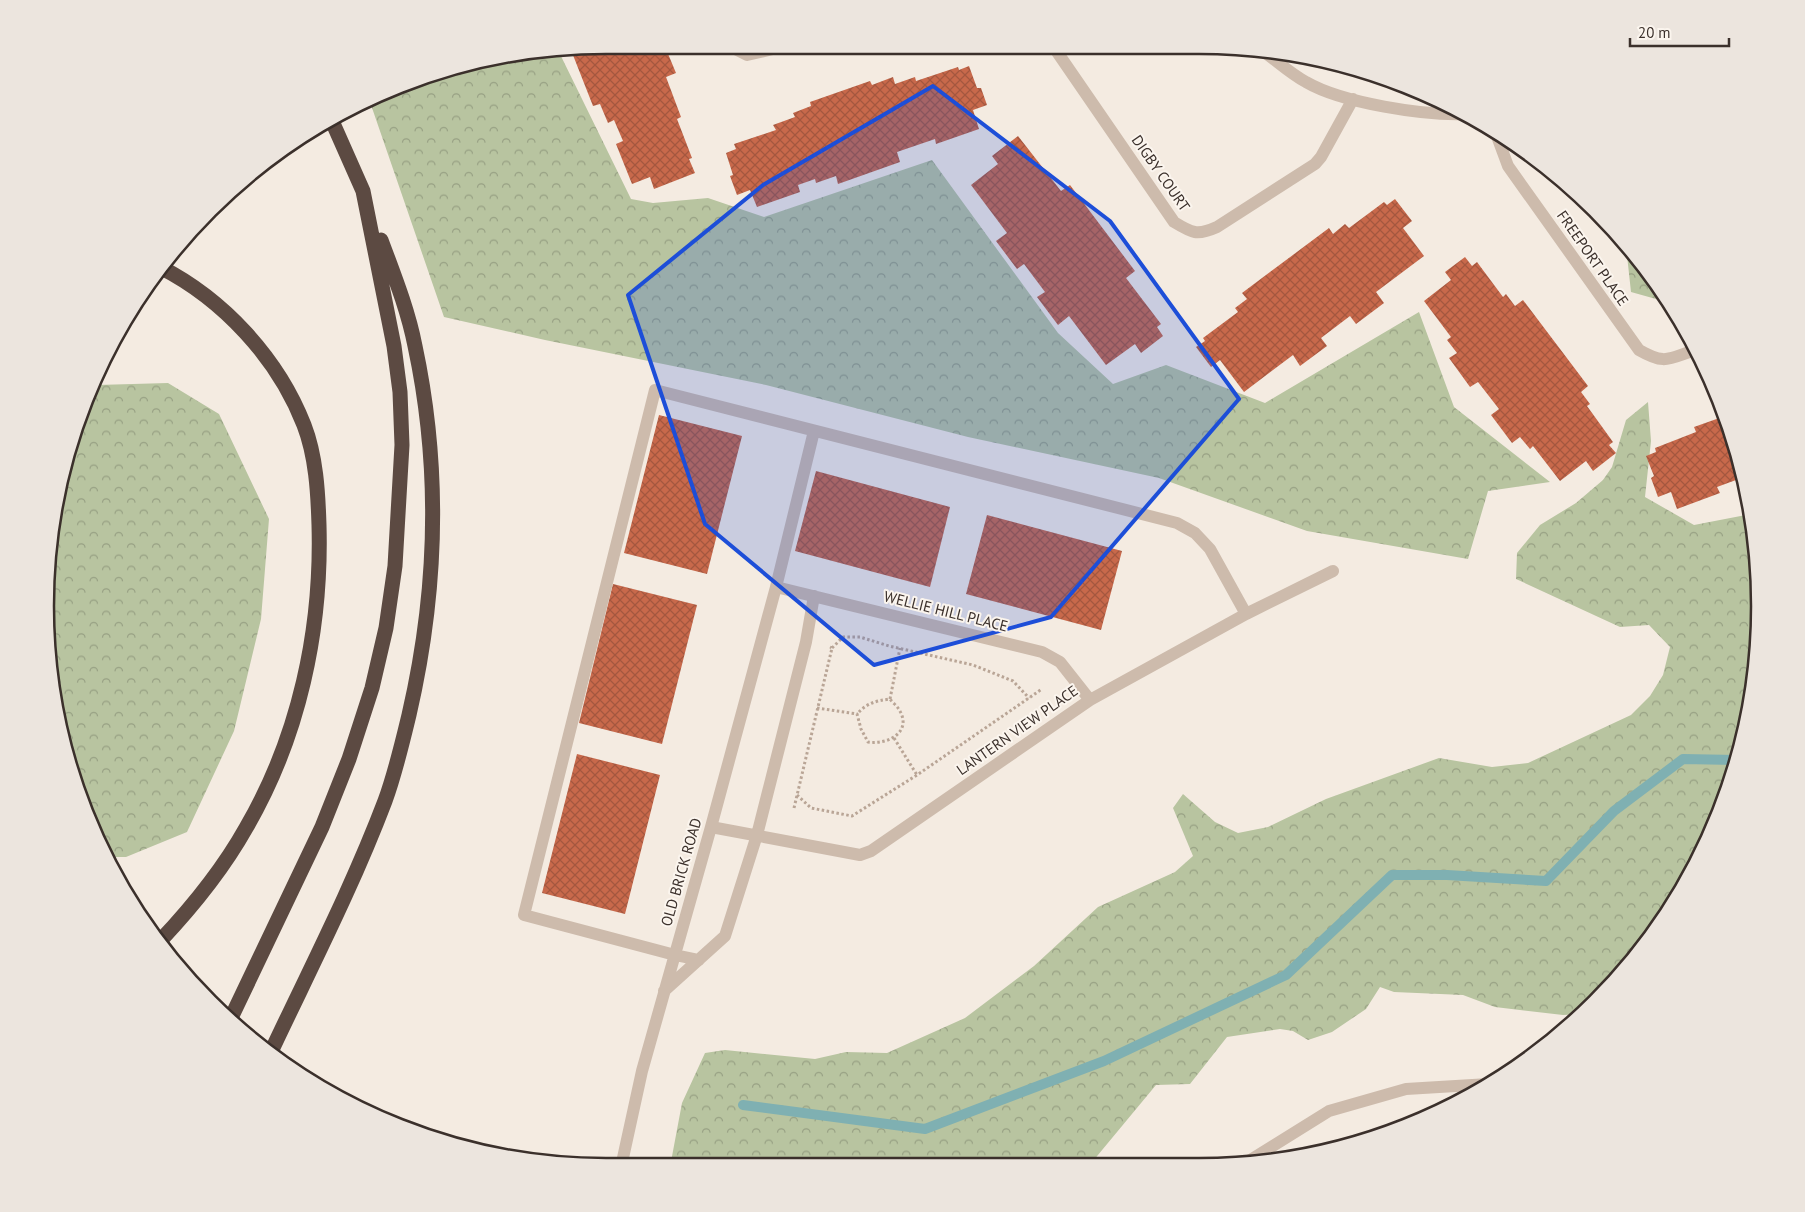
<svg xmlns="http://www.w3.org/2000/svg" width="1805" height="1212" font-family="'PT Sans',sans-serif">
<style>
.forest{fill:url(#forest-crowns)}
.lines{fill:none;stroke-linecap:round;stroke-linejoin:round}
.stream{stroke:#7fb0b2;stroke-width:10}
.building{fill:url(#building-cross-hatch)}
.path{stroke:#b9a596;stroke-width:3;stroke-dasharray:2.5 2.5;stroke-linecap:butt}
.minor{stroke:#cdbbac;stroke-width:12}
.highway{stroke:#5c4a42;stroke-width:15}
.marked{fill:#1d4ed8;fill-opacity:0.2;stroke:#1d4ed8;stroke-width:4;stroke-linejoin:round}
.labels{text-anchor:middle;dominant-baseline:central;stroke-width:4;stroke-linejoin:round;paint-order:stroke}
.street-label{font-size:15px;fill:#3b302b;stroke:#fbf5ee}
.rim{fill:none;stroke:#3b302b;stroke-width:2.5}
</style>
<defs>
<pattern id="forest-crowns" width="20" height="18" patternUnits="userSpaceOnUse" patternTransform="scale(1.25)"><rect width="20" height="18" fill="#b8c4a0"/><path d="M2 6a3 3 0 1 1 6 0M12 15a3 3 0 1 1 6 0" fill="none" stroke="#97a083"/></pattern>
<pattern id="building-cross-hatch" width="8" height="8" patternUnits="userSpaceOnUse" patternTransform="scale(1.25)"><rect width="8" height="8" fill="#c8694b"/><path d="M0 0l8 8M0 8l8-8" fill="none" stroke="#a4573f"/></pattern>
</defs>
<rect width="100%" height="100%" fill="#f4ebe1"/>
<path class="forest" d="M532 50H558L631 199 653 203 708 198 764 217 932 160 1058 333 1113 384 1166 365 1265 403 1419 312 1454 407 1550 482 1488 491 1468 559 1307 531 1159 478 968 437 766 385 545 340 444 317 370 102 426 75Z
M1626 246 1665 294 1671 305 1656 299 1631 292Z
M168 383 219 414 269 519 261 619 234 731 187 832 126 857H107L75 787 56 716 46 569 64 461 90 387 97 385Z
M1648 402 1651 441 1645 497 1694 525 1751 514 1760 606 1749 715 1717 820 1666 917 1596 1002 1582 1014 1563 1015 1495 1007 1463 995 1394 992 1380 987 1366 1009 1332 1032 1308 1040 1293 1031 1280 1029 1227 1037 1190 1084 1156 1085 1088 1167H670L682 1103 705 1053 725 1050 815 1059 846 1052 887 1053 965 1018 1034 966 1098 907 1175 872 1193 856 1173 808 1183 794 1215 822 1238 833 1268 827 1326 799 1439 758 1492 767 1528 763 1631 715 1650 696 1663 675 1670 647 1649 625 1620 627 1516 579 1517 553 1540 525 1576 503 1603 480 1612 467 1626 420Z"/>
<g class="lines">
<path class="stream" d="M743 1105 925 1129 1104 1061 1286 975 1392 875H1447L1546 881 1614 811 1683 759 1736 760"/>
</g>
<path class="building" d="M666 49 676 73 666 77 681 117 677 119 692 158 689 159 695 173 654 189 650 177 632 184 616 144 623 141 614 120 608 123 600 104 593 106 571 50Z
M969 66 977 88H981L987 105 973 110 979 129 936 144 935 139 897 152 900 162 838 184 836 176 816 183 815 179 798 185 800 192 757 207 750 190 737 195 730 176 733 175 726 153 736 149 734 144 776 130 773 125 795 117 793 113 811 106 810 102 870 81 872 85 893 77 895 84 915 77 916 81 958 67 959 70Z
M1018 136 1061 191 1070 185 1135 271 1126 278 1161 324 1157 327 1163 336 1141 353 1135 344 1106 365 1069 316 1058 325 1037 297 1045 292 1024 264 1017 269 996 241 1007 233 971 185 998 164 992 156Z
M1395 199 1412 221 1403 228 1424 256 1376 292 1384 303 1356 324 1350 316 1321 338 1327 346 1300 366 1293 355 1244 392 1220 360 1211 367 1196 347 1205 341 1203 338 1238 312 1235 308 1247 299 1242 293 1329 228 1333 234 1345 224 1349 228 1384 202 1387 205Z
M1465 257 1472 266 1477 262 1503 297 1506 294 1515 306 1523 300 1588 386 1581 392 1590 404 1587 406 1613 442 1609 445 1616 453 1593 471 1586 461 1560 481 1533 446 1530 449 1520 437 1512 443 1491 415 1499 409 1478 382 1470 387 1449 358 1457 353 1447 340 1451 337 1424 301 1451 280 1445 272Z
M659 415 742 436 707 574 624 553Z
M1725 416 1745 482 1738 484 1736 480 1717 487 1720 493 1677 509 1671 492 1658 497 1651 478 1654 476 1646 456 1656 452 1655 448 1696 432 1694 427Z
M816 471 950 507 930 587 795 551Z
M987 515 1122 551 1101 630 966 594Z
M613 584 697 605 662 744 579 723Z
M577 754 660 775 625 914 542 893Z"/>
<g class="lines">
<path class="path" d="M832 648 843 637H860L889 646 973 665 1013 681 1029 698
M890 699 900 648
M817 708 857 714 861 729 868 742C889 745 914 731 898 708 896 705 892 702 890 699 875 701 867 703 857 714
M894 738 917 775
M797 795 811 808 852 816 917 775 1042 689
M794 808 832 648 830 647"/>
<path class="minor" d="M1053 46 1174 222C1192 233 1197 236 1217 227L1315 164 1321 157 1353 99
M733 48 747 55 777 48
M1263 51C1277 61 1291 74 1306 82 1342 103 1425 116 1467 114
M1495 131 1508 166 1639 350C1665 365 1668 359 1695 350
M776 587 1042 652 1060 662 1090 700
M711 827 860 855 871 851 1090 700 1246 614 1333 571
M699 960 675 955 524 915 655 390 1177 523 1195 533 1210 549 1246 614
M664 991 725 936 757 835 806 642 814 596
M1247 1162 1329 1111 1406 1089 1489 1084
M621 1167 642 1071 711 827 776 587 814 431"/>
<path class="highway" d="M160 267C223 299 278 358 304 425 316 456 318 492 319 525 322 630 299 737 246 828 223 869 193 906 161 940
M230 1020 322 827 349 759 372 688 386 628 395 566 402 445 400 392 394 346 363 191 332 121
M270 1054C309 971 352 888 385 801 395 774 402 744 409 715 437 594 441 468 415 346 408 310 394 275 381 240"/>
</g>
<path class="marked" d="M933 86 1110 221 1239 399 1051 617 874 665 705 524 628 295 763 185Z"/>
<g class="labels">
<g class="street-label">
<text transform="translate(1161 173) rotate(55)">DIGBY COURT</text>
<text transform="translate(1593 258) rotate(55)">FREEPORT PLACE</text>
<text transform="translate(946 611) rotate(14)">WELLIE HILL PLACE</text>
<text transform="translate(1017 730) rotate(-35)">LANTERN VIEW PLACE</text>
<text transform="translate(681 872) rotate(-74)">OLD BRICK ROAD</text>
</g>
</g>
<path d="M0 0H1805V1212H0ZM606 54H1199A552 552 0 0 1 1751 606V606A552 552 0 0 1 1199 1158H606A552 552 0 0 1 54 606V606A552 552 0 0 1 606 54Z" fill="#ece5de" fill-rule="evenodd"/>
<path class="rim" d="M606 54H1199A552 552 0 0 1 1751 606V606A552 552 0 0 1 1199 1158H606A552 552 0 0 1 54 606V606A552 552 0 0 1 606 54Z"/>
<path d="M1630 38v8h99v-8" fill="none" stroke="#3b302b" stroke-width="2.5"/>
<text x="1638" y="38" font-size="15" fill="#3b302b" stroke="#fbf5ee" stroke-width="4" paint-order="stroke">20 m</text>
</svg>
